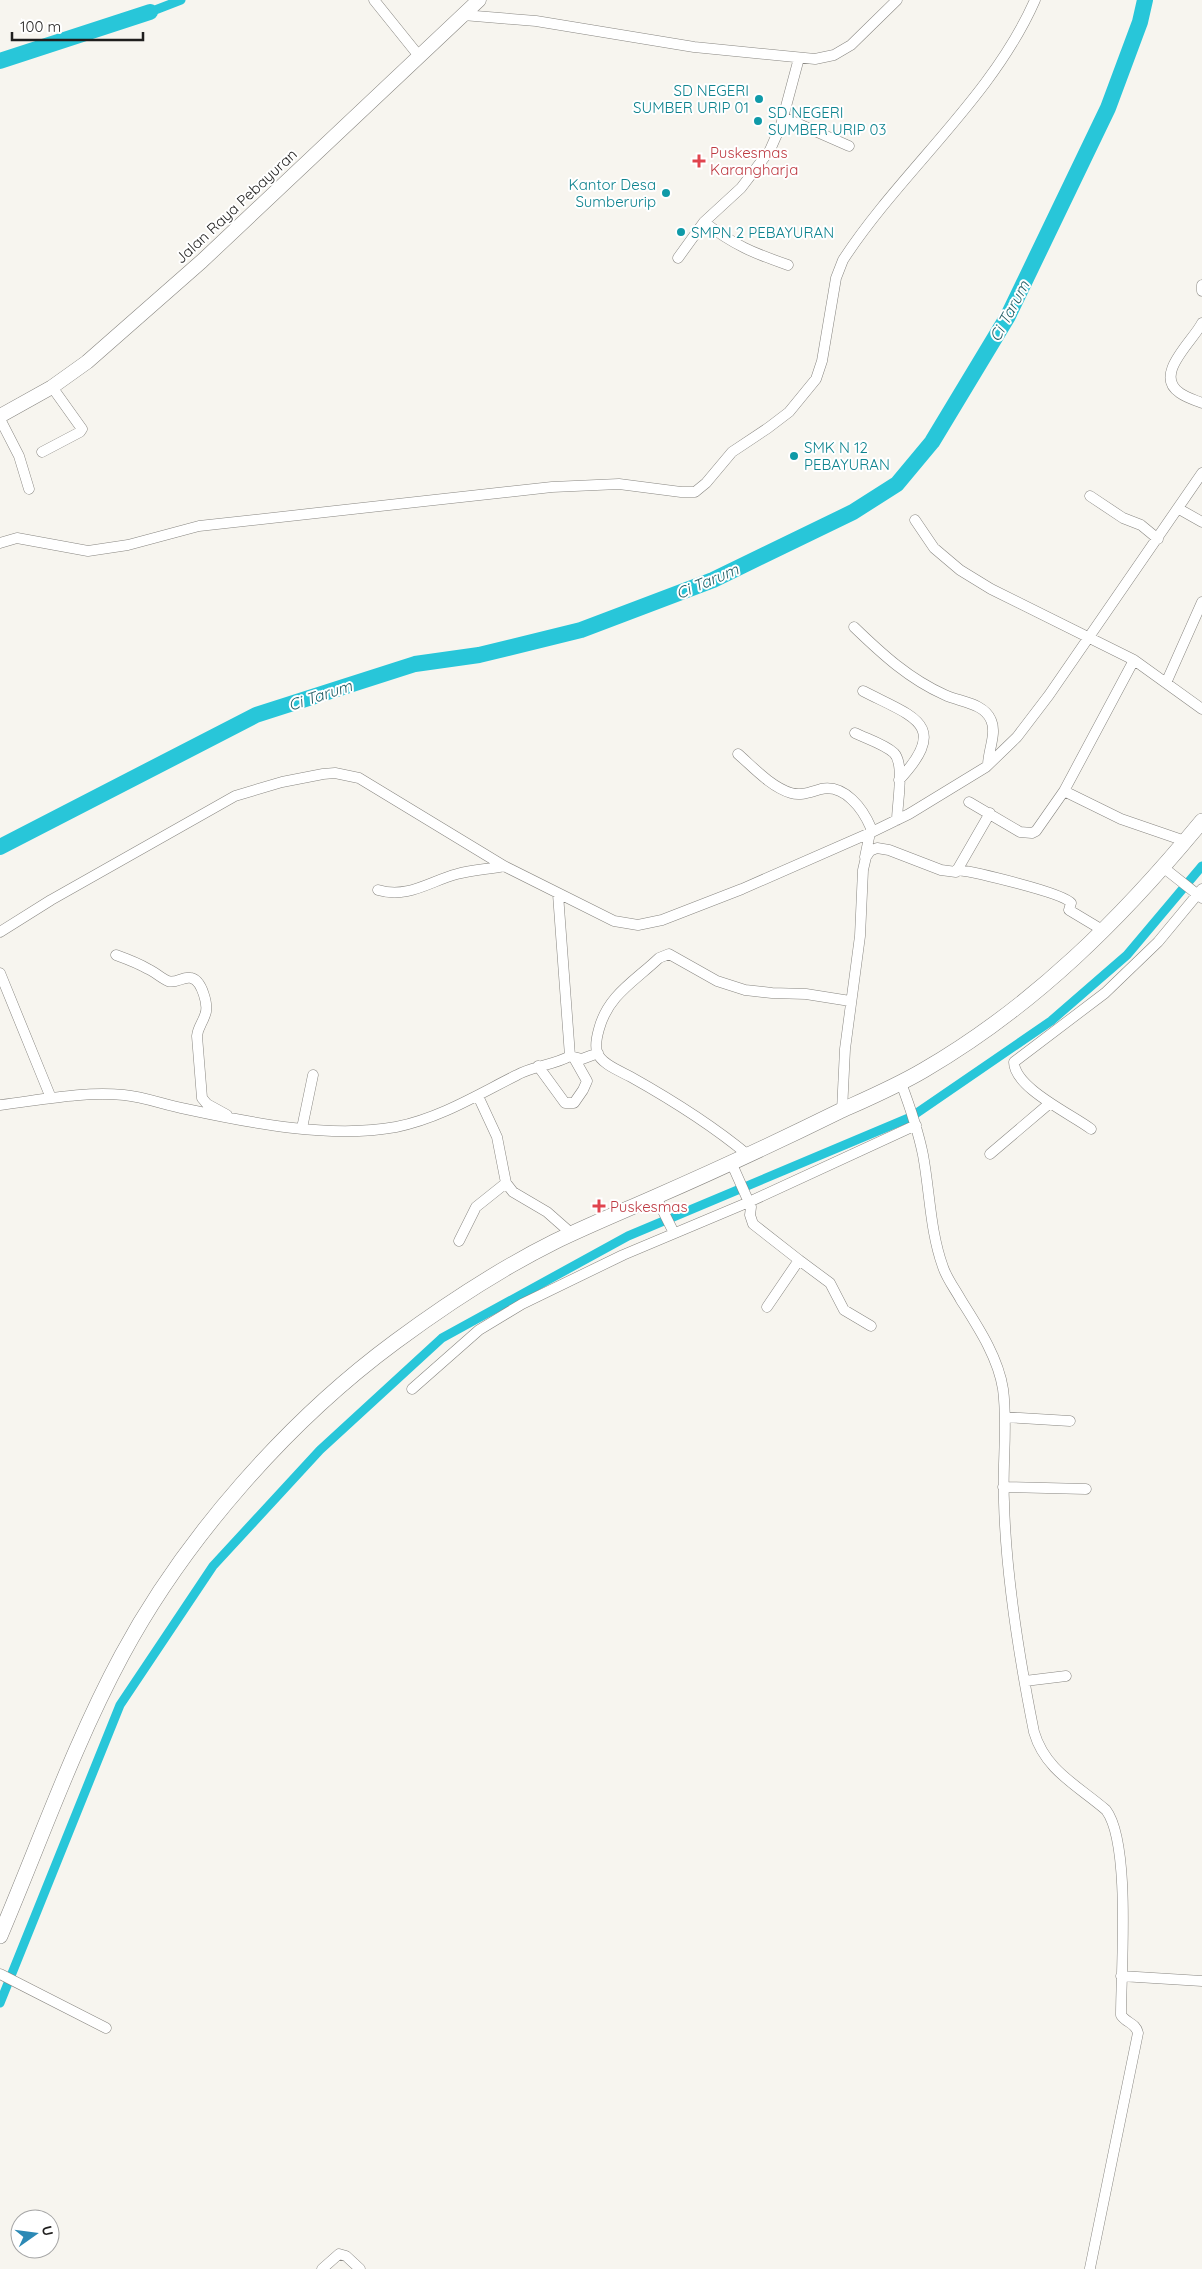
<svg xmlns="http://www.w3.org/2000/svg" width="1202" height="2269" font-family="Quicksand,sans-serif">
<style>
.lines{fill:none;stroke-linecap:round;stroke-linejoin:round}
.canal{stroke:#28c6d9;stroke-width:9}
.river{stroke:#28c6d9;stroke-width:16}
.minor-casing{stroke:#888681;stroke-width:11}
.secondary-casing{stroke:#888681;stroke-width:15}
.primary-casing{stroke:#888681;stroke-width:16}
.minor{stroke:#fff;stroke-width:10}
.secondary{stroke:#fff;stroke-width:14}
.primary{stroke:#fff;stroke-width:15}
.culture-dot{fill:#0f9aa8;stroke:#fff;stroke-width:2}
.health-dot{fill:#e0444e;stroke:#fff;stroke-width:2}
.labels{text-anchor:middle;dominant-baseline:central;stroke-width:4;stroke-linejoin:round;paint-order:stroke}
.culture-label{font-size:15px;fill:#0d838f;stroke:#fff;text-anchor:start}
.health-label{font-size:15px;fill:#be3a42;stroke:#fff;text-anchor:start}
.street-label{font-size:15px;fill:#1f1e1d;stroke:#fff}
.water-label{font-size:16px;font-style:italic;fill:#245f67;stroke:#fff}
</style>
<rect width="100%" height="100%" fill="#f7f5ef"/>
<g class="lines">
<path class="canal" d="M150 12 181 0
M0 2003 120 1705 213 1566 320 1450 442 1338 628 1236 911 1117 1051 1021 1127 955 1202 866"/>
<path class="river" d="M0 61 150 12
M0 847 256 715 415 664 479 655 581 630 713 580 853 512 897 484 932 442 1008 316 1108 108 1140 22 1145 0"/>
<g class="minor-casing">
<path id="minor" d="M374 0 419 56
M463 15 536 21 694 47 815 59 834 55 851 45 897 0
M783 117 849 146
M704 222C734 245 753 253 788 265
M678 258 704 222 741 188 770 150 781 125 799 58
M1202 285V291
M1202 323C1194 340 1152 375 1180 393 1187 398 1195 400 1202 403
M0 419 19 456 29 489
M42 452 80 432 82 429 52 387
M1090 496 1123 518 1141 525 1158 539
M1179 509 1202 522
M915 520 934 548 960 570 991 589 1134 660 1202 709
M0 543 17 538 88 551 128 545 199 526 552 487 619 484 681 492H695L706 483 732 452 768 428 789 412 816 379 822 361 836 278 843 260C901 171 992 98 1035 0
M854 627C882 654 909 679 945 695 960 702 984 703 991 720 997 733 988 751 988 765
M1166 683 1202 602
M863 691C913 717 951 724 899 780
M855 733C867 739 884 744 894 753 905 764 897 805 897 820
M738 754C753 767 771 787 791 793 801 796 810 792 821 789 845 784 863 809 871 828L865 857
M1064 791 1121 819 1185 841
M969 802 1020 832 1032 833 1036 831 1064 791 1134 660
M1164 868 1202 898
M958 870C975 872 1064 893 1071 903L1069 910 1104 931
M378 890C408 899 430 881 457 874 472 870 489 869 504 866
M0 932 51 900 235 796 282 782 323 774 335 773 359 778 504 866 614 921 638 925 662 920 742 889 872 832 909 814 986 767 1017 737 1049 695 1202 473
M116 955C127 959 138 963 148 969 155 972 161 978 168 981 176 984 183 976 191 978 202 980 209 1006 205 1015 202 1024 198 1027 197 1036L202 1098 207 1104 227 1115
M0 973 51 1098
M570 1056 582 1059 598 1053
M538 1066 565 1103H574L583 1090 587 1081 574 1058
M901 1083C910 1107 918 1130 923 1155 930 1193 930 1231 943 1267 947 1279 955 1289 961 1300 978 1327 998 1357 1003 1389 1008 1426 1002 1465 1004 1502 1006 1579 1019 1657 1034 1732 1045 1770 1077 1785 1106 1810 1131 1843 1121 1970 1121 2015 1126 2023 1136 2023 1138 2033L1090 2268
M478 1096 497 1137 506 1183 513 1192 547 1212 572 1234
M0 1105C41 1100 83 1091 124 1095 145 1097 165 1105 186 1109 251 1123 330 1139 396 1127 440 1118 477 1095 517 1075 533 1066 554 1065 570 1056L558 894
M842 1111 845 1049 860 936 863 870 866 857 870 851 877 848 889 850 941 870 956 872 990 813
M302 1128 313 1075
M1091 1129C1073 1115 1014 1088 1014 1062L1105 993 1158 942 1202 889
M990 1154 1050 1103
M748 1155C712 1125 672 1100 631 1077 620 1071 601 1064 597 1052 595 1045 597 1036 599 1029 608 995 635 981 659 958L669 954 717 981 745 990 772 993 806 994 850 1001
M731 1162 751 1207 750 1215 753 1224 799 1260 767 1307
M656 1197 674 1233
M459 1241 476 1207 506 1183
M799 1260 830 1283 844 1310 871 1326
M412 1389 479 1330 522 1304 623 1255 749 1202 916 1125
M1005 1417 1070 1421
M1003 1487 1086 1489
M1025 1681 1066 1676
M0 1974 106 2028
M1121 1976 1202 1981
M322 2269 339 2254 346 2256 360 2269"/>
</g>
<g class="secondary-casing">
<path id="secondary" d="M0 416 52 387 87 362 202 261 479 0"/>
</g>
<g class="primary-casing">
<path id="primary" d="M0 1936C40 1842 74 1744 122 1655 185 1538 288 1421 395 1342 445 1305 498 1270 554 1242 587 1226 621 1212 655 1197 717 1170 779 1141 840 1111 869 1098 897 1086 924 1070 1034 1006 1122 918 1202 821"/>
</g>
<use href="#minor" class="minor"/>
<use href="#secondary" class="secondary"/>
<use href="#primary" class="primary"/>
</g>
<g class="culture-dot">
<circle cx="759" cy="99" r="5"/>
<circle cx="758" cy="121" r="5"/>
<circle cx="666" cy="193" r="5"/>
<circle cx="681" cy="232" r="5"/>
<circle cx="794" cy="456" r="5"/>
</g>
<g class="health-dot">
<path d="M696.5 153.5h5v5h5v5h-5v5h-5v-5h-5v-5h5z"/>
<path d="M596.5 1198.5h5v5h5v5h-5v5h-5v-5h-5v-5h5z"/>
</g>
<g class="labels">
<g class="culture-label">
<text x="749" y="90" text-anchor="end">SD NEGERI<tspan x="749" dy="17">SUMBER URIP 01</tspan></text>
<text x="768" y="112">SD NEGERI<tspan x="768" dy="17">SUMBER URIP 03</tspan></text>
<text x="656" y="184" text-anchor="end">Kantor Desa<tspan x="656" dy="17">Sumberurip</tspan></text>
<text x="691" y="232">SMPN 2 PEBAYURAN</text>
<text x="804" y="447">SMK N 12<tspan x="804" dy="17">PEBAYURAN</tspan></text>
</g>
<g class="health-label">
<text x="710" y="152">Puskesmas<tspan x="710" dy="17">Karangharja</tspan></text>
<text x="610" y="1206">Puskesmas</text>
</g>
<g class="street-label">
<text transform="translate(236 206) rotate(-43)">Jalan Raya Pebayuran</text>
</g>
<g class="water-label">
<text transform="translate(1009 311) rotate(-62)">Ci Tarum</text>
<text transform="translate(707 581) rotate(-23)">Ci Tarum</text>
<text transform="translate(320 695) rotate(-18)">Ci Tarum</text>
</g>
</g>
<g transform="translate(35 2234) rotate(76)"><circle r="24" fill="#ffffff" stroke="#a5a5a5"/>
<path d="M0-4L9 19L0 12L-9 19Z" fill="#2c89b5"/>
<text y="-8" font-size="14" font-weight="bold" text-anchor="middle" fill="#1f1e1d">U</text>
</g>
<path d="M12 32v8h131v-8" fill="none" stroke="#1f1e1d" stroke-width="2.5"/>
<text x="20" y="32" font-size="15" fill="#1f1e1d" stroke="#ffffff" stroke-width="4" paint-order="stroke">100 m</text>
</svg>
